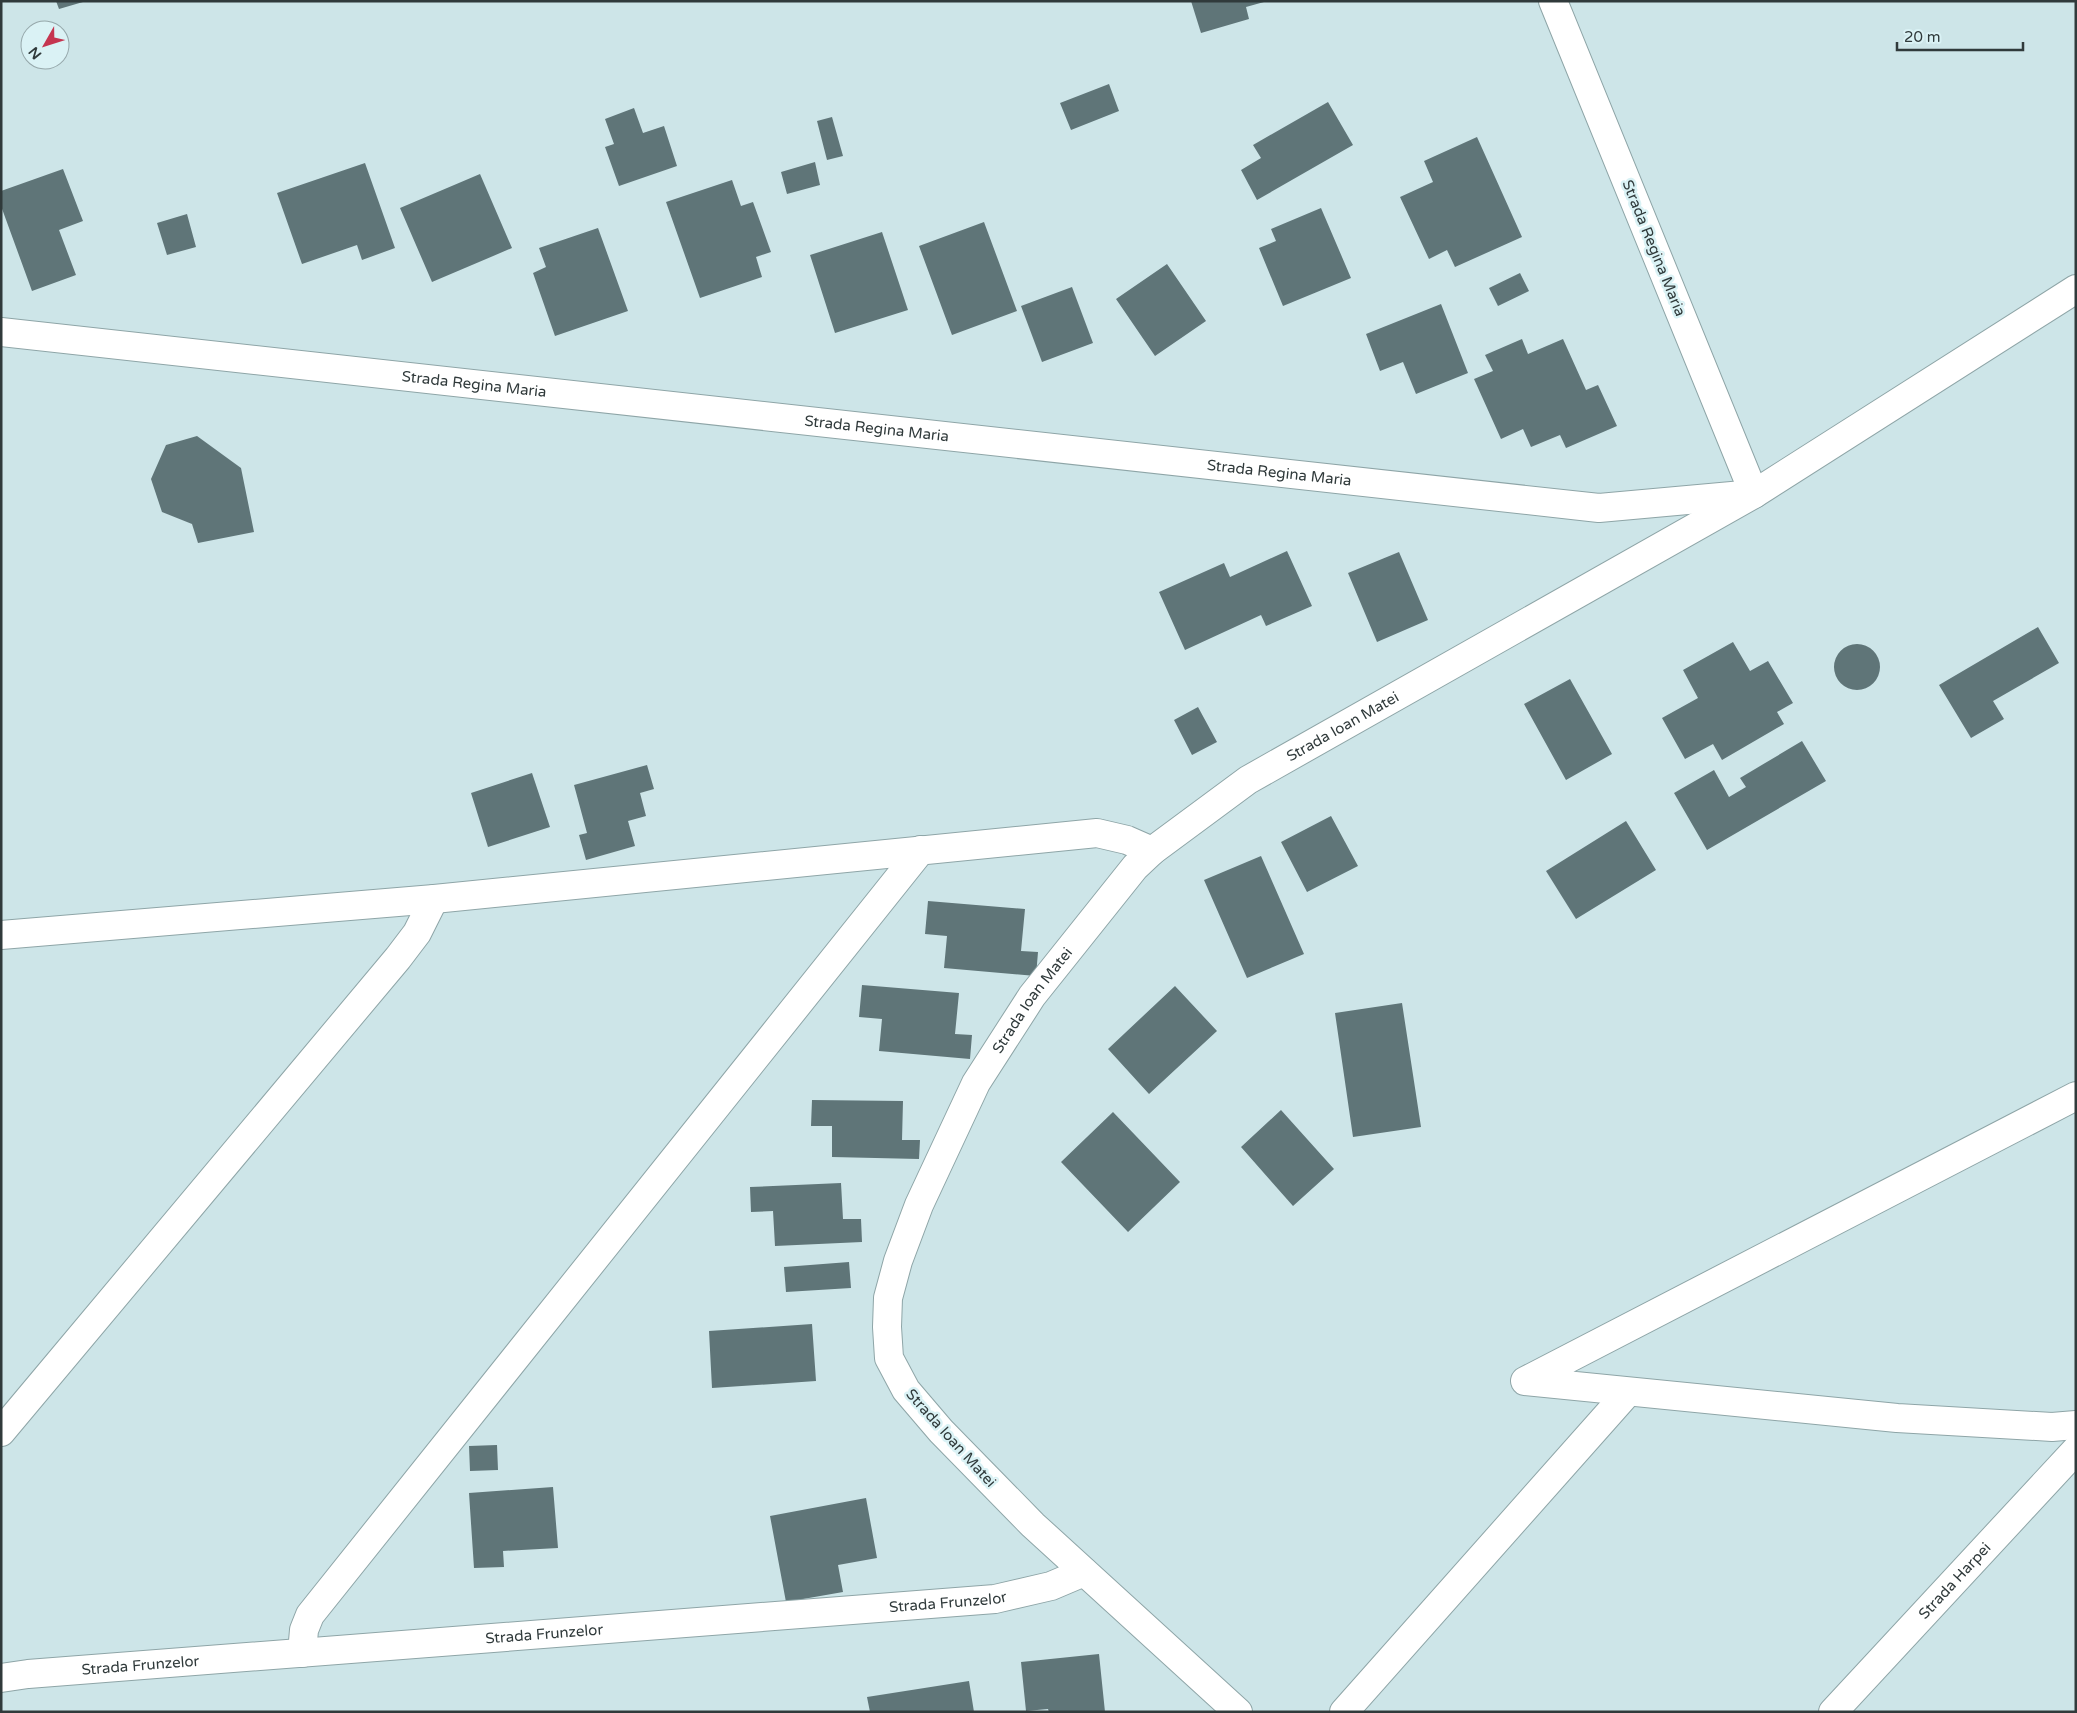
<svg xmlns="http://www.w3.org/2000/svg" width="2077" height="1713" font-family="'Varela Round',sans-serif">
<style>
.building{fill:#5f7578}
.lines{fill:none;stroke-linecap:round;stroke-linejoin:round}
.minor-casing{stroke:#8ea5a7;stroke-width:30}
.minor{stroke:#fff;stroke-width:28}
.labels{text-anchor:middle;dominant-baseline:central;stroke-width:5;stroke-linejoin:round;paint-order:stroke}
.street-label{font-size:15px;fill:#303a3b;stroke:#daf2f5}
</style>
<rect width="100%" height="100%" fill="#cde5e8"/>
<path class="building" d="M56 1H83V2L59 9Z
M1191 1H1264V2L1246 7 1249 19 1201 33Z
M1109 84 1119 111 1071 130 1060 103Z
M1328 102 1353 145 1257 200 1241 170 1261 158 1253 145Z
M634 108 643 133 664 126 677 166 619 186 605 147 614 144 605 119Z
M832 117 843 156 827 160 817 121Z
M1477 137 1522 237 1455 267 1447 250 1429 259 1400 197 1433 182 1424 161Z
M815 162 820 185 787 194 781 172Z
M365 163 395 248 362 260 357 245 302 264 277 193Z
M63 169 83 221 59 230 76 275 32 291 1 206V191Z
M480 174 512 248 432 282 400 208Z
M732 180 741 206 753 202 771 252 756 257 762 277 700 298 666 202Z
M1321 208 1351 278 1283 306 1259 248 1276 241 1271 229Z
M187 214 196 247 167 255 157 223Z
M984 222 1017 311 952 335 919 246Z
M598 228 628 311 555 336 533 273 546 267 539 248Z
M882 232 908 310 835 333 810 255Z
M1167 264 1206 321 1155 356 1116 299Z
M1520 273 1529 291 1498 306 1489 288Z
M1072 287 1093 343 1042 362 1021 306Z
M1441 304 1468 373 1416 394 1403 362 1380 371 1366 334Z
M1522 339 1528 354 1563 339 1586 390 1598 385 1617 426 1566 448 1560 435 1531 447 1523 429 1501 439 1474 379 1493 371 1485 355Z
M197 436 241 468 254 532 198 543 192 524 162 512 151 479 166 445Z
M1287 551 1312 606 1266 626 1261 615 1185 650 1159 592 1224 563 1230 577Z
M1399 552 1428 620 1377 642 1348 573Z
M2038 627 2059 663 1993 701 2004 719 1971 738 1939 685Z
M1733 642 1750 671 1768 661 1793 703 1777 712 1784 724 1722 760 1713 744 1685 759 1662 718 1698 698 1683 670Z
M1834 667a23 23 0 1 1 46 0a23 23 0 1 1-46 0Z
M1570 679 1612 754 1566 780 1524 704Z
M1198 707 1217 742 1192 755 1174 720Z
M1802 741 1826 781 1707 850 1674 793 1714 770 1729 797 1746 787 1740 778Z
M647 765 654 789 640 793 646 816 628 821 635 846 586 860 579 835 587 833 574 785Z
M532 773 550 827 488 847 471 793Z
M1331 816 1358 866 1307 892 1281 842Z
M1626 821 1656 870 1576 919 1546 871Z
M1261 856 1304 954 1247 978 1204 880Z
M928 901 1025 909 1021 951 1038 952 1036 976 944 968 947 936 925 934Z
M862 985 959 993 955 1034 972 1035 970 1059 879 1051 882 1019 859 1017Z
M1175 986 1217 1031 1149 1094 1108 1049Z
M1402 1003 1421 1127 1353 1137 1335 1013Z
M812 1100 903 1101 902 1140H920L919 1159 832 1157V1126H811Z
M1281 1110 1334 1169 1293 1206 1241 1147Z
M1113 1112 1180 1182 1128 1232 1061 1162Z
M841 1183 843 1219H861L862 1242 775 1246 773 1211 751 1212 750 1187Z
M849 1262 851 1288 786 1292 784 1267Z
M812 1324 816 1381 712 1388 709 1331Z
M497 1445 498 1470 470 1471 469 1446Z
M553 1487 558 1548 503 1551 504 1567 474 1568 469 1493Z
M866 1498 877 1558 838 1565 843 1592 786 1602 770 1516Z
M1099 1654 1105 1712H1049L1048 1709 1026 1711 1021 1662Z
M969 1681 974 1712H870L867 1697Z"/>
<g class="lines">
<g class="minor-casing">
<g id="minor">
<path id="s1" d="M1 332 1599 508 1754 494 2076 289"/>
<path d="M1 935 434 899 1097 833 1127 840 1152 851"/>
<path d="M2076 1096 1525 1381 1897 1418 2052 1427 2076 1425"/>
<path d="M1 1432 398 958 417 933 434 899"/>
<path d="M302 1653 304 1630 310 1615 921 850"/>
<path id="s2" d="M1 1678 28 1674 995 1599 1051 1586 1084 1572"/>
<path id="s3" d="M1238 1712 1033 1525 941 1431 906 1390 889 1358 887 1327 888 1298 898 1261 919 1205 976 1083 1032 996 1135 867 1152 851 1248 780 1754 494 1553 1"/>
<path d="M1344 1712 1628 1392"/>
<path id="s4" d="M1833 1712 2076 1450"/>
</g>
</g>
<use href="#minor" class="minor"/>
</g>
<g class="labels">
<g class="street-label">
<text transform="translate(1654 248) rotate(68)">Strada Regina Maria</text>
<text stroke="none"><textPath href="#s1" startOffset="476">Strada Regina Maria</textPath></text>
<text stroke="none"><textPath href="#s1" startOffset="881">Strada Regina Maria</textPath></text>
<text stroke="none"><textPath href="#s1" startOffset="1286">Strada Regina Maria</textPath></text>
<text stroke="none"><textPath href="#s3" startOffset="1312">Strada Ioan Matei</textPath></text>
<text stroke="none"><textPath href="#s3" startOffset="892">Strada Ioan Matei</textPath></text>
<text transform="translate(951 1438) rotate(48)">Strada Ioan Matei</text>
<text stroke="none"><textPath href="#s4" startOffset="179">Strada Harpei</textPath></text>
<text stroke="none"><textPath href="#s2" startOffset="950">Strada Frunzelor</textPath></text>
<text stroke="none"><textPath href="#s2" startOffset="545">Strada Frunzelor</textPath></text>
<text stroke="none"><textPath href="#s2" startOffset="140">Strada Frunzelor</textPath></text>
</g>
</g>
<rect width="2077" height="1713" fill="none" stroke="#303a3b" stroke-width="5"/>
<g transform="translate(45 45) rotate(231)"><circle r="24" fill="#daf2f5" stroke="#96a8ab"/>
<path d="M0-4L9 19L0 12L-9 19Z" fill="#c53550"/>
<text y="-8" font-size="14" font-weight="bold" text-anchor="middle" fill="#303a3b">N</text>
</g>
<path d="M1897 42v8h126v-8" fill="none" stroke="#303a3b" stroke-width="2.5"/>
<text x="1904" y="42" font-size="15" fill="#303a3b" stroke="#daf2f5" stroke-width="4" paint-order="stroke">20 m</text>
</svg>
